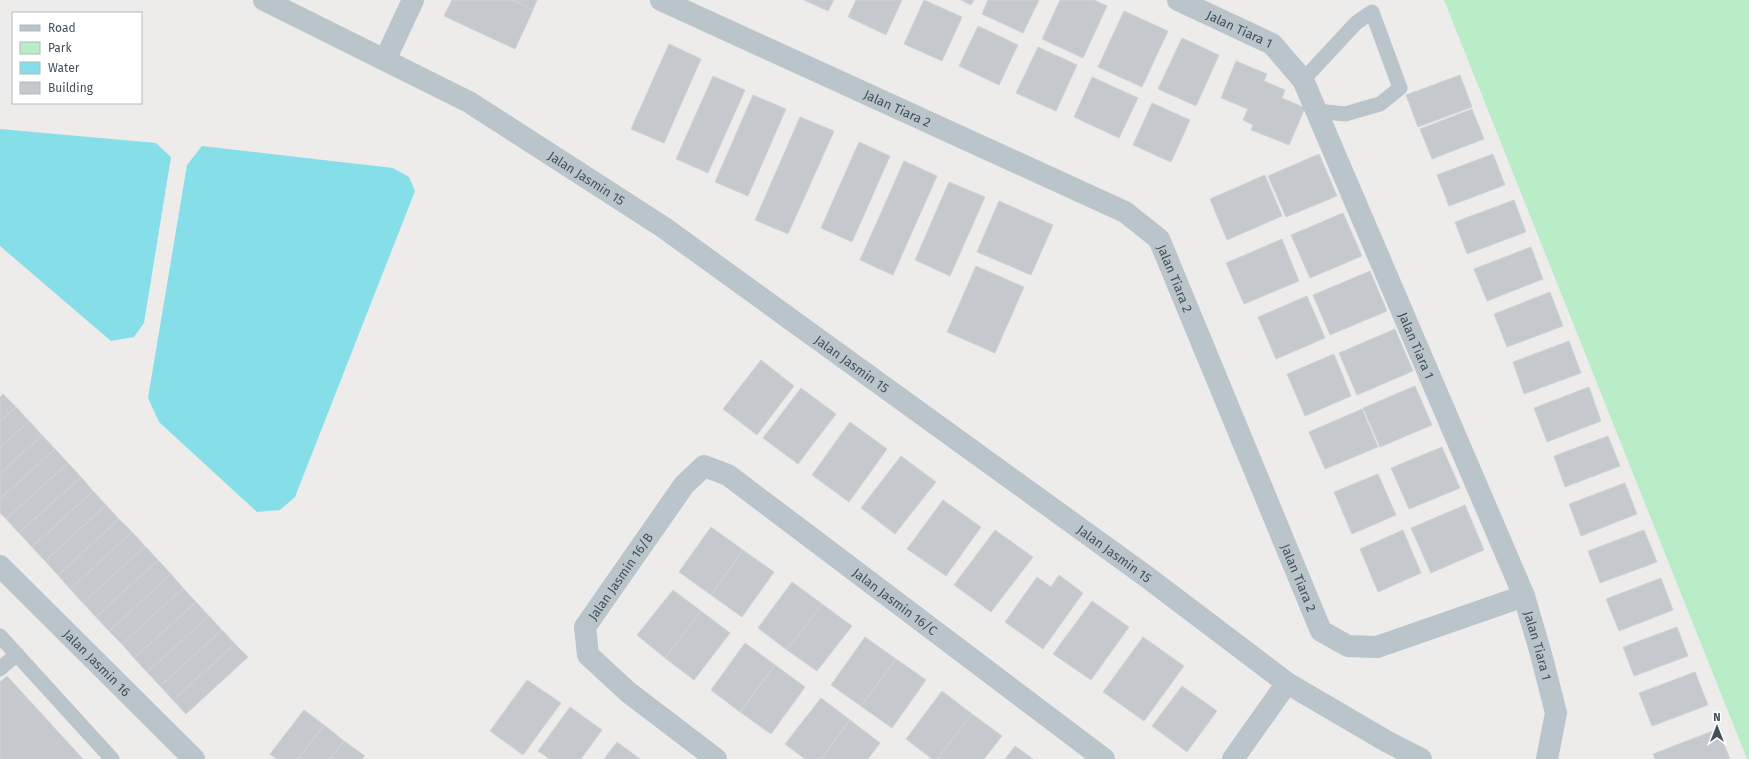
<svg xmlns="http://www.w3.org/2000/svg" width="1749" height="759" font-family="'Fira Sans',sans-serif">
<style>
.green{fill:#b8edc8}
.water{fill:#86dee9}
.building{fill:#c5c9ce;stroke:#cfd2d7}
.lines{fill:none;stroke-linecap:round;stroke-linejoin:round}
.service{stroke:#b9c4cb;stroke-width:15}
.minor{stroke:#b9c4cb;stroke-width:22}
.labels{text-anchor:middle;dominant-baseline:central;stroke-width:3;stroke-linejoin:round;paint-order:stroke}
.street-label{font-size:13px;fill:#445058;stroke:#fff}
</style>
<rect width="100%" height="100%" fill="#eeebeb"/>
<path class="green" d="M1444 0H1749V759H1747Z"/>
<path class="water" d="M0 129 156 143 171 157 144 323 134 337 111 341 0 246Z
M202 146 393 168 409 177 415 191 295 497 280 510 257 512 159 422 148 398 187 165Z"/>
<path class="building" d="M452 0H512L533 10 515 49 444 16Z
M512 0H537L533 10Z
M804 0H834L828 11Z
M856 0H902L886 35 848 17Z
M924 0 962 17 942 61 904 44Z
M961 0H974L971 5Z
M988 0H1039L1023 33 982 14Z
M1060 0H1094L1107 6 1083 58 1042 39Z
M1124 11 1168 31 1142 87 1098 67Z
M978 26 1018 45 999 85 959 66Z
M1182 38 1219 55 1196 106 1158 89Z
M669 44 701 59 664 143 631 129Z
M1038 47 1077 65 1056 111 1016 93Z
M1236 61 1267 74 1264 81 1285 90 1282 98 1305 108 1289 145 1251 130 1253 125 1243 120 1248 109 1221 98Z
M1460 75 1472 107 1418 127 1406 95Z
M713 76 745 90 708 173 676 159Z
M1092 77 1138 98 1119 138 1074 117Z
M753 95 786 109 748 196 715 182Z
M1152 103 1190 120 1171 162 1133 145Z
M1472 109 1484 139 1432 159 1420 129Z
M800 117 834 131 788 234 755 220Z
M859 142 890 156 852 242 821 228Z
M1319 154 1337 196 1286 217 1268 176Z
M1493 154 1505 185 1449 206 1437 175Z
M904 161 937 176 893 275 860 260Z
M1265 175 1282 216 1227 240 1210 199Z
M949 182 985 197 950 276 915 260Z
M1514 200 1526 232 1467 254 1455 222Z
M999 201 1053 225 1031 275 977 252Z
M1343 213 1362 256 1310 278 1291 235Z
M1282 239 1299 281 1244 304 1226 263Z
M1531 247 1543 279 1487 301 1474 269Z
M976 266 1024 287 995 353 947 332Z
M1370 271 1387 311 1330 335 1313 295Z
M1550 292 1563 326 1507 347 1494 314Z
M1307 296 1325 338 1276 359 1258 317Z
M1395 329 1413 371 1357 395 1339 353Z
M1569 341 1581 373 1524 394 1513 362Z
M1334 354 1351 396 1305 416 1287 374Z
M761 360 794 386 757 435 723 409Z
M1415 386 1432 425 1380 447 1363 408Z
M1589 387 1601 421 1547 442 1534 408Z
M801 388 836 414 798 464 763 438Z
M3 394 16 407 0 422V397Z
M16 407 29 421 0 448V422Z
M1362 409 1378 447 1325 469 1309 432Z
M29 421 42 435 0 474V448Z
M850 422 887 449 849 502 812 475Z
M42 435 55 449 0 499V474Z
M1608 436 1620 466 1565 487 1554 456Z
M1442 447 1460 488 1409 509 1391 468Z
M55 449 68 463 6 519 0 513V499Z
M901 456 936 482 895 534 861 508Z
M68 463 81 477 19 533 6 519Z
M1378 474 1396 515 1352 534 1334 492Z
M81 477 93 491 32 547 19 533Z
M1625 483 1637 514 1581 536 1569 504Z
M93 491 106 505 45 561 32 547Z
M943 500 981 527 946 576 907 549Z
M106 505 119 519 58 575 45 561Z
M1465 505 1484 550 1431 573 1411 528Z
M119 519 132 532 70 589 58 575Z
M711 527 743 550 711 595 679 572Z
M995 530 1033 557 991 612 954 585Z
M1403 530 1421 573 1378 592 1360 549Z
M1644 530 1657 562 1600 583 1588 551Z
M132 532 145 546 83 603 70 589Z
M145 546 158 560 96 617 83 603Z
M743 550 774 572 742 617 711 595Z
M158 560 171 574 109 631 96 617Z
M171 574 183 588 122 644 109 631Z
M1059 575 1083 593 1043 649 1005 622 1037 577 1051 587Z
M1661 578 1673 610 1619 631 1606 599Z
M792 582 822 604 787 650 758 628Z
M183 588 196 602 134 658 122 644Z
M673 590 701 611 665 658 637 635Z
M1092 601 1129 627 1091 680 1053 654Z
M196 602 209 616 147 672 134 658Z
M822 604 852 626 817 671 787 650Z
M701 611 730 633 694 680 665 658Z
M209 616 222 630 160 686 147 672Z
M1677 627 1688 656 1634 676 1623 647Z
M222 630 235 644 173 700 160 686Z
M865 637 896 659 861 706 831 685Z
M1143 637 1184 666 1144 721 1103 692Z
M745 643 775 665 740 712 711 690Z
M235 644 248 657 186 714 173 700Z
M896 659 926 680 892 728 861 706Z
M775 665 805 687 771 734 740 712Z
M1695 672 1708 705 1652 726 1639 693Z
M7 676 83 759H0V682Z
M527 680 561 703 523 755 490 731Z
M1182 686 1217 711 1187 752 1152 726Z
M942 691 972 714 937 759H932L906 739Z
M821 698 850 720 821 759H805L785 744Z
M570 707 602 730 581 759H550L538 751Z
M304 710 324 725 298 759H276L270 754Z
M972 714 1002 736 984 759H937Z
M850 720 880 743 868 759H821Z
M324 725 344 741 330 759H298Z
M1718 729 1730 759H1655L1653 754Z
M344 741 365 756 362 759H330Z
M617 742 640 759H604Z
M1015 746 1033 759H1005Z"/>
<g class="lines">
<path class="service" d="M1303 80 1356 23 1372 12 1400 88 1380 104 1345 114 1317 111
M0 636 112 759
M0 669 17 654"/>
<g class="minor">
<path id="s1" d="M264 0 469 102 663 227 1147 577 1287 683 1386 741 1421 759"/>
<path id="s2" d="M661 0 1125 212 1159 239 1321 631 1348 646 1377 647 1524 596"/>
<path id="s3" d="M1178 0 1272 44 1303 80 1524 596 1541 654 1556 713 1547 759"/>
<path d="M385 60 413 0"/>
<path id="s4" d="M0 566 194 759"/>
<path id="s5" d="M716 759 628 692 588 655 585 627 684 485 704 466 728 475 1104 759"/>
<path d="M1233 759 1287 683"/>
</g>
</g>
<g class="labels">
<g class="street-label">
<text stroke="none"><textPath href="#s3" startOffset="68">Jalan Tiara 1</textPath></text>
<text stroke="none"><textPath href="#s2" startOffset="260">Jalan Tiara 2</textPath></text>
<text stroke="none"><textPath href="#s1" startOffset="369">Jalan Jasmin 15</textPath></text>
<text stroke="none"><textPath href="#s2" startOffset="596">Jalan Tiara 2</textPath></text>
<text stroke="none"><textPath href="#s3" startOffset="440">Jalan Tiara 1</textPath></text>
<text stroke="none"><textPath href="#s1" startOffset="693">Jalan Jasmin 15</textPath></text>
<text stroke="none"><textPath href="#s1" startOffset="1017">Jalan Jasmin 15</textPath></text>
<text stroke="none"><textPath href="#s5" startOffset="255">Jalan Jasmin 16/B</textPath></text>
<text stroke="none"><textPath href="#s2" startOffset="920">Jalan Tiara 2</textPath></text>
<text stroke="none"><textPath href="#s5" startOffset="629">Jalan Jasmin 16/C</textPath></text>
<text stroke="none"><textPath href="#s3" startOffset="764">Jalan Tiara 1</textPath></text>
<text stroke="none"><textPath href="#s4" startOffset="137">Jalan Jasmin 16</textPath></text>
</g>
</g>
<rect x="12" y="12" width="130" height="92" fill="#ffffff" stroke="#b4b9bc"/>
<rect x="20" y="25" width="20" height="6" fill="#b9c4cb" stroke="#b4b9bc"/>
<text x="48" y="32" font-size="12" fill="#445058">Road</text>
<rect x="20" y="42" width="20" height="12" fill="#b8edc8" stroke="#b4b9bc"/>
<text x="48" y="52" font-size="12" fill="#445058">Park</text>
<rect x="20" y="62" width="20" height="12" fill="#86dee9" stroke="#b4b9bc"/>
<text x="48" y="72" font-size="12" fill="#445058">Water</text>
<rect x="20" y="82" width="20" height="12" fill="#c5c9ce" stroke="#b4b9bc"/>
<text x="48" y="92" font-size="12" fill="#445058">Building</text>
<g transform="translate(1717 727)" stroke="#ffffff" stroke-width="3" paint-order="stroke">
<path d="M0-3L7 15L0 10L-7 15Z" fill="#445058"/>
<text y="-6" font-size="11" font-weight="bold" text-anchor="middle" fill="#445058">N</text>
</g>
</svg>
